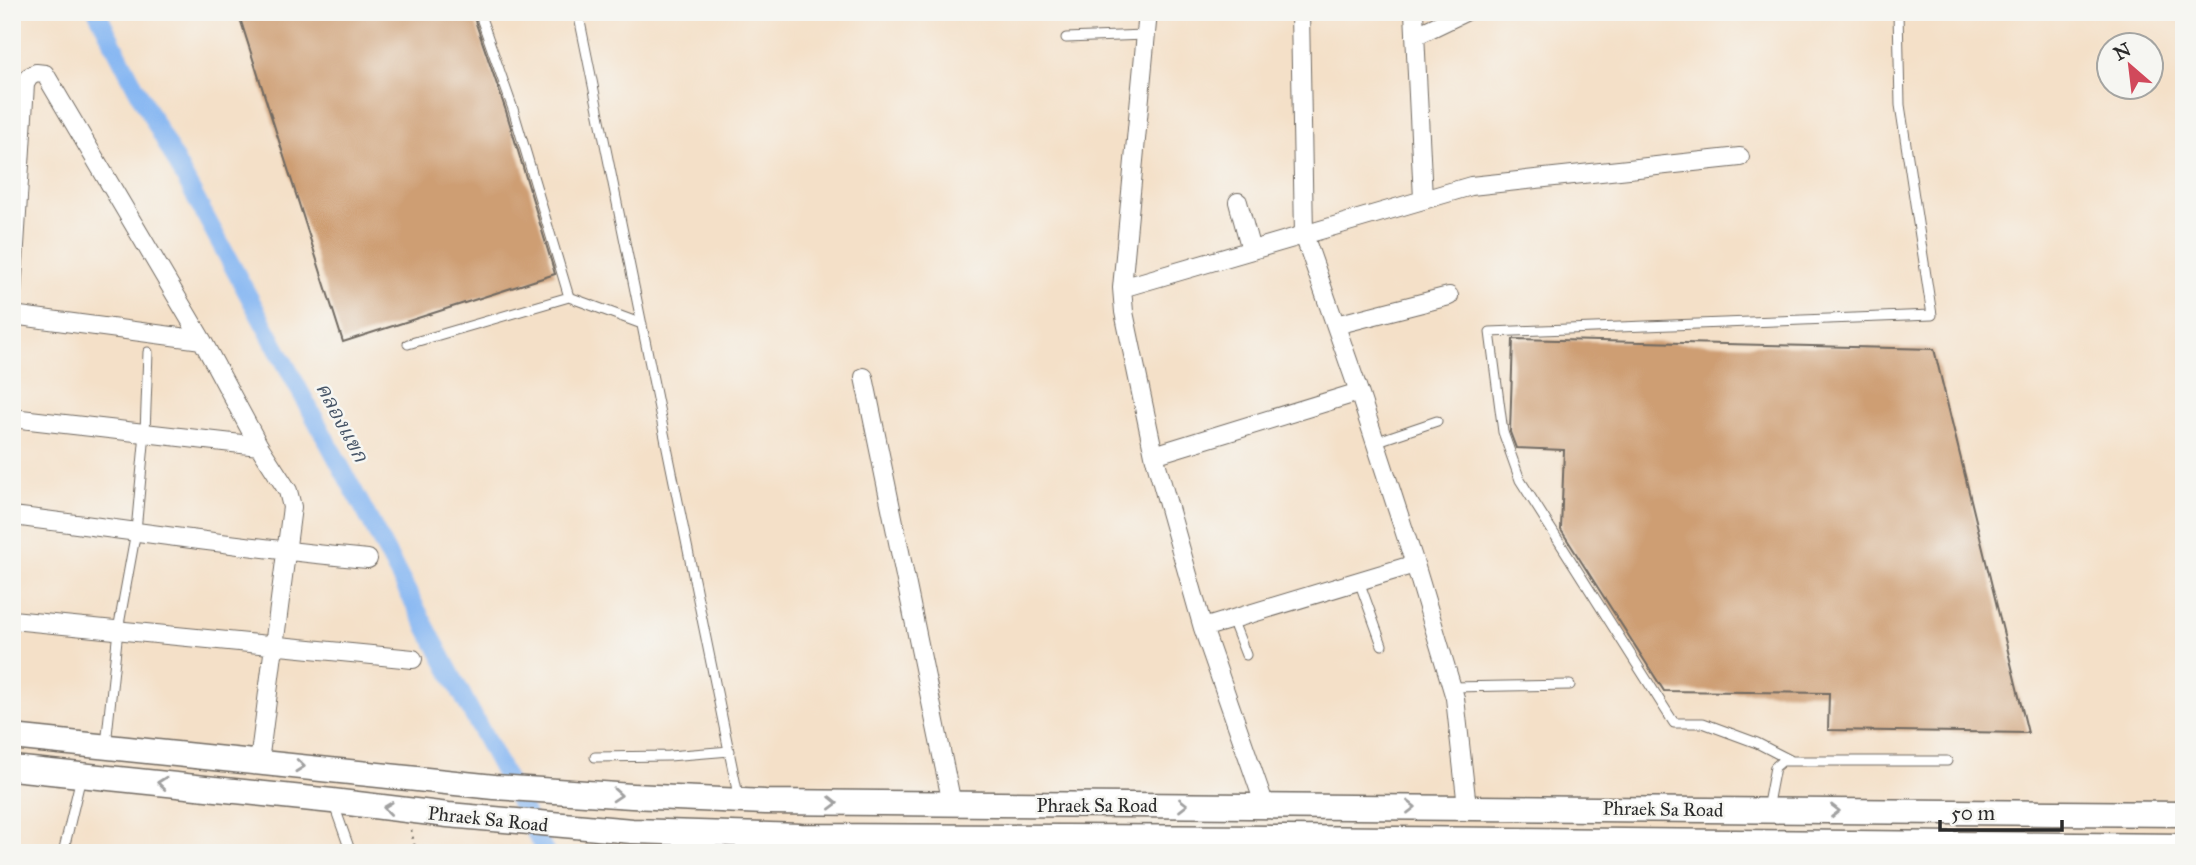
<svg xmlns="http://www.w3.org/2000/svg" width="2196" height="865" font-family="'IM FELL Great Primer','Noto Serif Thai',serif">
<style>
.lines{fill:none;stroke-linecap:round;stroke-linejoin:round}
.canal{stroke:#87b7f2;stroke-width:18}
.building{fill:#ce9e73}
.service-casing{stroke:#716a62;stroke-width:11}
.minor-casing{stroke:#716a62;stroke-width:20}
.secondary-casing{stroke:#716a62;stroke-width:27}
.path{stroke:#716a62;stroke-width:2.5;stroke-dasharray:2 5;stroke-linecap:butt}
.service{stroke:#fff;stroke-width:9}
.minor{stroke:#fff;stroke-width:18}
.secondary{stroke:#fff;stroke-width:24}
.oneway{stroke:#a0a0a0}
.labels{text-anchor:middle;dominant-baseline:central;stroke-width:5;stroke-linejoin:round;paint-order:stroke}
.street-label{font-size:19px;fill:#2b2b2b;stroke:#f6f6f2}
.water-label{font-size:21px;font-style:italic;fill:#475567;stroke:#f6f6f2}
</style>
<rect width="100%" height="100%" fill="#f6f6f2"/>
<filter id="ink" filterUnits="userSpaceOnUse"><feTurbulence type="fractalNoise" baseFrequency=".0143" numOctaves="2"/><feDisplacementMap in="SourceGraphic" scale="14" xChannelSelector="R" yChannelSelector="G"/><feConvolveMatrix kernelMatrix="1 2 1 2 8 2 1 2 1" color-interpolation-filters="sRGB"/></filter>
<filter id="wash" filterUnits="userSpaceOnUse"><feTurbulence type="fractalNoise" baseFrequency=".00686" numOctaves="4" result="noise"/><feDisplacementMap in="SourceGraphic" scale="28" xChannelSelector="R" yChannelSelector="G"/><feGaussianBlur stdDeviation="1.57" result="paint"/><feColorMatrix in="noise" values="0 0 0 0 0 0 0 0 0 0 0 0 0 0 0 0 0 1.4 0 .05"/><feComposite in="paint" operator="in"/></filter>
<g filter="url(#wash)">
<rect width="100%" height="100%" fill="#f4e0c8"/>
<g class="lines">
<path class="canal" d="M97 12 135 86 367 515 546 853"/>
</g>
<g id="blocks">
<path class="building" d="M238 12H472L506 111 555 274 343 342Z
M1513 339 1934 349 2028 733 1828 730 1829 693 1664 691 1561 530 1564 450 1516 448 1510 432Z"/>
</g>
</g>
<g filter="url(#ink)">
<use href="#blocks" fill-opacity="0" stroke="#716a62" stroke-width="2"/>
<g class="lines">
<g class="service-casing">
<path id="service" d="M479 12 513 109 569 297
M578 12 739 800
M1066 38 1145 35
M408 344 569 297 642 324
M1375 442 1437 421
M1359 581 1382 645
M1232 619 1246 655
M1452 687 1570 685
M106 745 118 630 136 531 145 433 148 352
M595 757 669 756 730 751
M1790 760 1757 743 1703 723H1674L1520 480 1503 432 1490 332 1932 315 1900 105 1898 12
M334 805 351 853
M1767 809 1775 767 1782 761H1947
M63 853 81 777"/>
</g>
<g class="minor-casing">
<path id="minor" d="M1148 12 1122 288 1124 312 1154 455 1203 628 1265 806
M1300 12 1304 235 1359 392 1415 564 1455 698 1467 807
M1414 12 1423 199
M1415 36 1465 12
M1238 202 1251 250
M1122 288 1471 186 1740 157
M12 294 25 84 29 77 36 73 45 74 202 340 259 446 288 491 292 507 259 762
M12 315 202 340
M1336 325 1449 296
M864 377 952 804
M12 418 259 446
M1154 455 1359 392
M12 516C131 530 249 549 368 559
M12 620 413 659
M1203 628 1415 564"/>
</g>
<g class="secondary-casing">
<path id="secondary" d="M12 737 494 787 632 796 765 802 2184 814
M12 768 332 801 448 815 632 831 801 836 1285 838 2184 846"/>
</g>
<path class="path" d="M605 12 608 24
M411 830 416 853"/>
<use href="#service" class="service"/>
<use href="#minor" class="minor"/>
<use href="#secondary" class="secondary"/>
</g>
<defs><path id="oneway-chevron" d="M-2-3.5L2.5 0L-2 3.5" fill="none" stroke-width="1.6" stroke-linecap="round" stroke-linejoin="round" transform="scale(1.75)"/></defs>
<g class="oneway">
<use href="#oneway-chevron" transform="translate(300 766) rotate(6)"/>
<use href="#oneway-chevron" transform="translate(162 783) rotate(-174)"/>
<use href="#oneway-chevron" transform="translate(617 795) rotate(4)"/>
<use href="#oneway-chevron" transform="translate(833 803) rotate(1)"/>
<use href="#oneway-chevron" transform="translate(1183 805)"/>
<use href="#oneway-chevron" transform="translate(1411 807)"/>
<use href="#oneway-chevron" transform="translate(388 808) rotate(-173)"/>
<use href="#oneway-chevron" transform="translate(1835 811)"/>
</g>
</g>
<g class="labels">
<g class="street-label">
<text x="1097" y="805">Phraek Sa Road</text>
<text transform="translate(1663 809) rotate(1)">Phraek Sa Road</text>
<text transform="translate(488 819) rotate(6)">Phraek Sa Road</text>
</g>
<g class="water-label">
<text transform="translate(342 422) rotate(62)">คลองแขก</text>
</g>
</g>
<rect width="2196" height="865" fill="none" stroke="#f6f6f2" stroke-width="42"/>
<g transform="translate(2130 66) rotate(332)"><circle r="33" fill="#f6f6f2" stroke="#a5a5a2" stroke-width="2"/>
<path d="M0-5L12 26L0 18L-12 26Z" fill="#d1495b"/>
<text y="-10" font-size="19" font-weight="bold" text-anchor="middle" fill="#2b2b2b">N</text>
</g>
<path d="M1940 820v10h122v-10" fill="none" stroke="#2b2b2b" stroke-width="3.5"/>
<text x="1951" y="820" font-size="21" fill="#2b2b2b" stroke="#f6f6f2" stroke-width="5" paint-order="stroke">50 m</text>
</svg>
